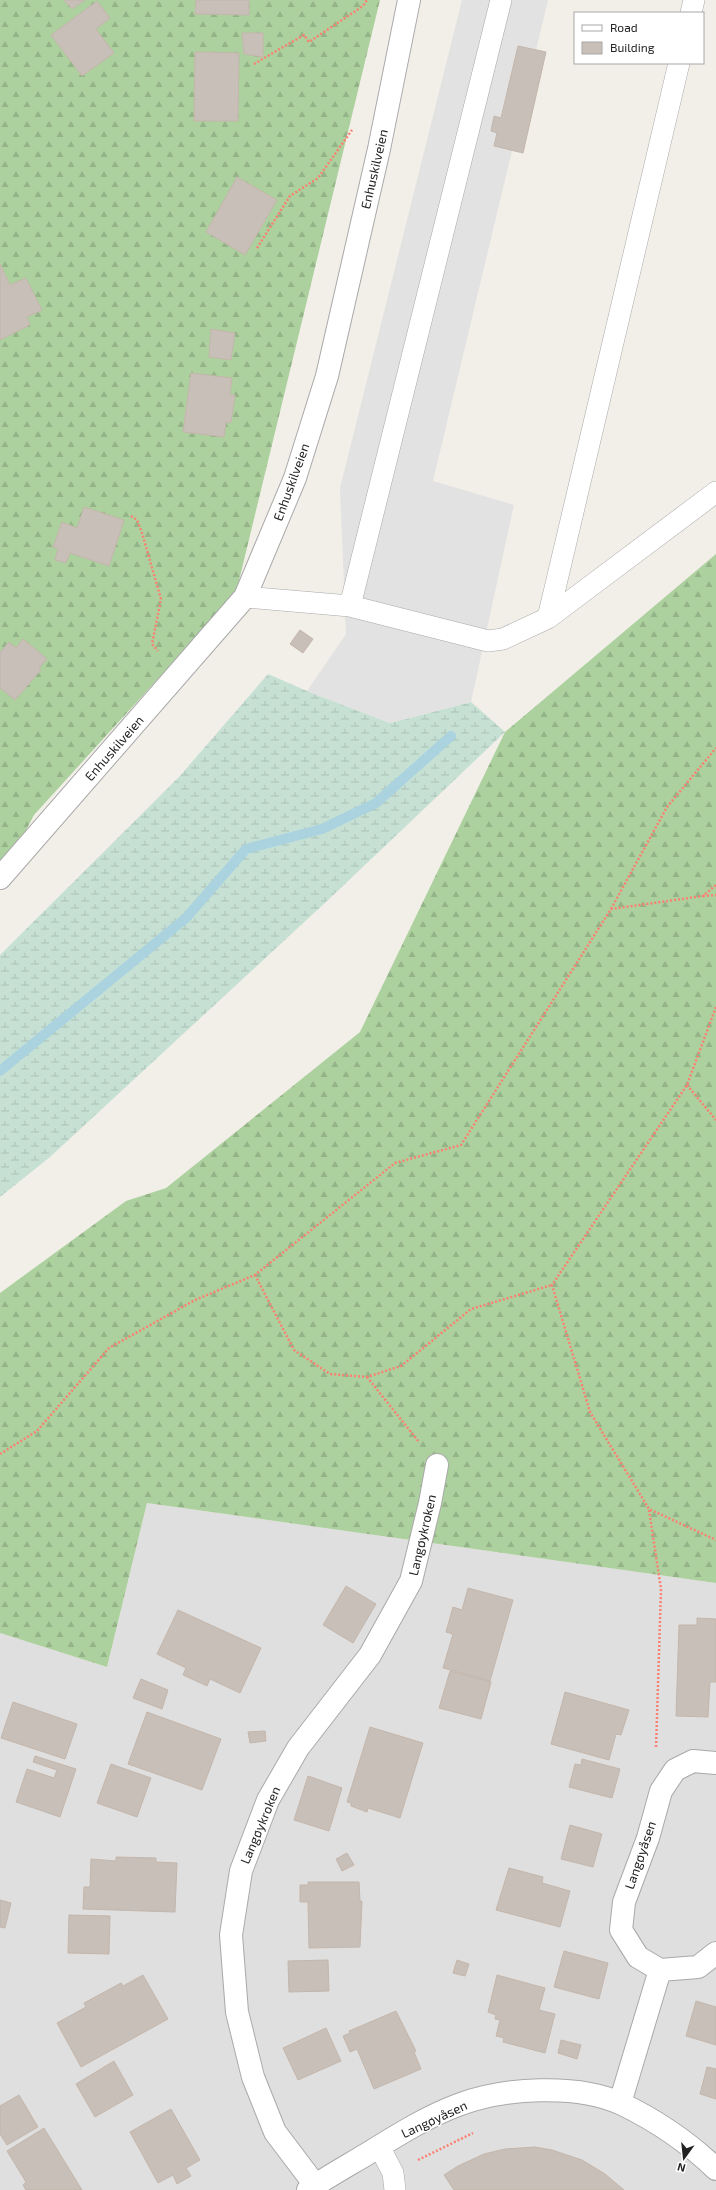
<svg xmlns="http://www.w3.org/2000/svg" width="716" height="2190" font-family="'Exo 2',sans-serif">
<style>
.residential{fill:#e0dfdf}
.forest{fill:url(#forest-firs)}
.wetland{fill:url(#wetland-marsh)}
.parking{fill:#e2e2e2}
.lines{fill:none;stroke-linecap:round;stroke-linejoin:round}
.stream{stroke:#aad3df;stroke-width:10}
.building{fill:#c7bfb8;stroke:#c4b6ab}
.service-casing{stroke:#a9a9a9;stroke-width:22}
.minor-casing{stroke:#a9a9a9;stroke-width:24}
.path{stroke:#fa8072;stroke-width:2.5;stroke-dasharray:2 2;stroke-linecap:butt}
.service{stroke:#fff;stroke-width:21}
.minor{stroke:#fff;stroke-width:22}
.labels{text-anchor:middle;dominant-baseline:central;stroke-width:3;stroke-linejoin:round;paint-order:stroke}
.street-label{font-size:13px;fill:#222;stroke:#fff}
</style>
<defs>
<pattern id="forest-firs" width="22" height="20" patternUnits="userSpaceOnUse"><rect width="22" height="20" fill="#add19e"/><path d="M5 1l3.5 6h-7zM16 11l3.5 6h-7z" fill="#95b388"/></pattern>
<pattern id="wetland-marsh" width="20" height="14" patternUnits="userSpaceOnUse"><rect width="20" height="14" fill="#c6e0d4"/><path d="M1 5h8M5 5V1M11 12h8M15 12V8" fill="none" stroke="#aac0b6"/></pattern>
</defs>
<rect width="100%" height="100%" fill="#f2efe9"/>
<path class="residential" d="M147 1503 716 1583V2190H0V1633L107 1667Z"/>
<path class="forest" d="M0 0H380L236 593 34 815 0 880Z
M716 554V1583L147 1503 107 1667 0 1633V1293L126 1201 166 1188 360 1032 505 732Z"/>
<path class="wetland" d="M268 674 307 691 390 723 471 702 505 732 326 902 50 1157 0 1197V955L179 777Z"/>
<path class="parking" d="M462 0H548L433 481 514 505 471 702 390 723 307 691 346 634 340 488Z"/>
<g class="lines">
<path class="stream" d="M0 1071 186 918 246 849 322 829 376 803 451 736"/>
</g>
<path class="building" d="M64 0H85L72 9Z
M196 0H249V15L195 14Z
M97 1 110 18 96 29 114 53 82 76 51 35Z
M242 33H263V57L244 54Z
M518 46 546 52 523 153 494 146 497 133 491 131 494 116 501 118Z
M195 52 239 53 238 121H194Z
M237 177 277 200 245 255 206 232Z
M0 264 10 285 26 278 42 310 27 317 30 325 0 340Z
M211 329 235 333 231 360 209 357Z
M191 373 232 378 230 395H235L231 423 226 422 224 437 183 432Z
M84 507 124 520 109 566 70 553 66 563 55 560 58 549 53 547 62 522 77 528Z
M300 630 313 639 303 653 290 644Z
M23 639 47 659 39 668 41 670 15 700 0 688V652L9 642 16 648Z
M346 1586 376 1604 353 1643 323 1625Z
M468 1588 513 1600 490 1681 443 1668 453 1634 446 1632 453 1607 462 1610Z
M178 1610 261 1648 240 1693 210 1679 207 1686 183 1675 186 1668 157 1654Z
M697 1618 716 1619V1682H710L708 1717 676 1716 679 1625H697Z
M450 1671 491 1682 481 1719 439 1708Z
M141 1679 168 1690 162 1709 133 1698Z
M565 1692 629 1710 621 1735 616 1734 609 1760 551 1744Z
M13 1702 77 1724 65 1759 1 1738Z
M147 1712 221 1739 202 1790 128 1764Z
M370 1727 423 1743 400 1818 368 1808 367 1812 351 1806V1803L347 1802Z
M265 1731 266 1741 250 1743 248 1732Z
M35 1756 76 1769 60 1817 16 1802 27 1769 54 1778 57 1770 33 1762Z
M582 1759 620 1769 612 1798 569 1787 575 1764 581 1765Z
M111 1764 151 1778 137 1817 97 1803Z
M308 1776 342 1788 329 1831 294 1820Z
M570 1825 602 1834 593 1867 561 1859Z
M347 1853 354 1865 342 1871 336 1859Z
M116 1857 156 1858V1862L177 1863 175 1912 83 1909 84 1887H90L91 1859 116 1861Z
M509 1868 543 1877 542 1883 570 1891 560 1927 496 1910Z
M308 1882H359L360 1901H362L360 1947 309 1948 308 1902H300V1885H308Z
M0 1900 11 1903 5 1928 0 1927Z
M69 1915 110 1916 109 1954 68 1953Z
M564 1951 608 1963 599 1999 554 1987Z
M328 1960 329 1991 289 1992 288 1961Z
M457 1960 469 1964 465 1976 453 1973Z
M143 1975 168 2019 81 2067 57 2023 86 2007 84 2003 121 1983 123 1986Z
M497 1975 545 1988 539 2010 555 2014 545 2053 503 2042 504 2038 496 2036 500 2020 495 2019 496 2015 488 2012Z
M696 2001 716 2007V2045L686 2036Z
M396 2011 416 2051 414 2052 421 2069 374 2089 357 2049 350 2052 343 2036 350 2033 349 2031Z
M326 2028 341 2061 298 2080 283 2048Z
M561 2040 581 2045 577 2059 558 2053Z
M114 2061 133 2095 95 2117 76 2084Z
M707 2067 716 2069V2099L700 2094Z
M19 2095 38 2127 7 2145 0 2134V2106Z
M171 2109 200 2160 186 2168 191 2176 177 2184 173 2175 158 2183 130 2132Z
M44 2128 82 2190H26L23 2185 26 2182 7 2151Z
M535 2147 552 2150 582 2160 605 2174 624 2190H454L444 2175 458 2166 484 2154 505 2149Z"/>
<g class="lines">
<g class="service-casing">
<path id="service" d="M691 13 694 0
M245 597 350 606 488 641 503 639 548 618 716 492
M350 606 501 0
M548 618 679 63
M379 2146 393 2173 395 2190"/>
</g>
<g class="minor-casing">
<path id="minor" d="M0 878 245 597 295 478 327 376 379 149 409 0
M716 1763 693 1761 675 1770 661 1791 648 1838 624 1902 621 1930 638 1957 660 1970 698 1967 716 1953
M620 2103 660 1970
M315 2185 275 2132 253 2077 237 2012 231 1935 241 1871 268 1800 298 1748 370 1655 411 1581 430 1503 437 1465
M308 2190C327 2177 347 2166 367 2154 396 2136 426 2117 458 2105 503 2088 577 2083 622 2104 657 2121 688 2142 716 2169"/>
</g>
<path class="path" d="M254 64 304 35 309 42 363 6 367 0
M257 248 290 196 318 178 352 130
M131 516 137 520 142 533 161 599 152 644 158 651
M703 896 716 895
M611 909 667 807 716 748
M716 1007 687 1085 552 1285 590 1412 649 1509 716 1540
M687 1085 716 1120
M255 1275 294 1350 330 1374 367 1377 401 1366 471 1309 552 1285
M367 1377 419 1442
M0 1454 37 1431 109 1348 195 1300 255 1275 395 1163 461 1145 611 909 703 896 716 885
M649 1510 661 1589 656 1748
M418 2160 473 2133"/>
<use href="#service" class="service"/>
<use href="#minor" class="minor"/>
</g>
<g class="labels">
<g class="street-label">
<text transform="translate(374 169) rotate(-77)">Enhuskilveien</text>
<text transform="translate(291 482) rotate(-70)">Enhuskilveien</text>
<text transform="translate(114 748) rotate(-49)">Enhuskilveien</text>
<text transform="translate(422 1535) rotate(-77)">Langøykroken</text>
<text transform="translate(260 1825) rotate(-67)">Langøykroken</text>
<text transform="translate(640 1855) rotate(-71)">Langøyåsen</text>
<text transform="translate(434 2119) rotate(-25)">Langøyåsen</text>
</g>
</g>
<rect x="574" y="12" width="130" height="52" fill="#ffffff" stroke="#a7a7a7"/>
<rect x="582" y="25" width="20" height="6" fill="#ffffff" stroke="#a7a7a7"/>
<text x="610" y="32" font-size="12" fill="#222222">Road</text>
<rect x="582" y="42" width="20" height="12" fill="#c7bfb8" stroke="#a7a7a7"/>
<text x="610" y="52" font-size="12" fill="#222222">Building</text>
<g transform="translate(684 2158) rotate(195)" stroke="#ffffff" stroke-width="3" paint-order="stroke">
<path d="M0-3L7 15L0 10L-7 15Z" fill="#222222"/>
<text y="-6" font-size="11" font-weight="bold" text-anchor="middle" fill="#222222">N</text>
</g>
</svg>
